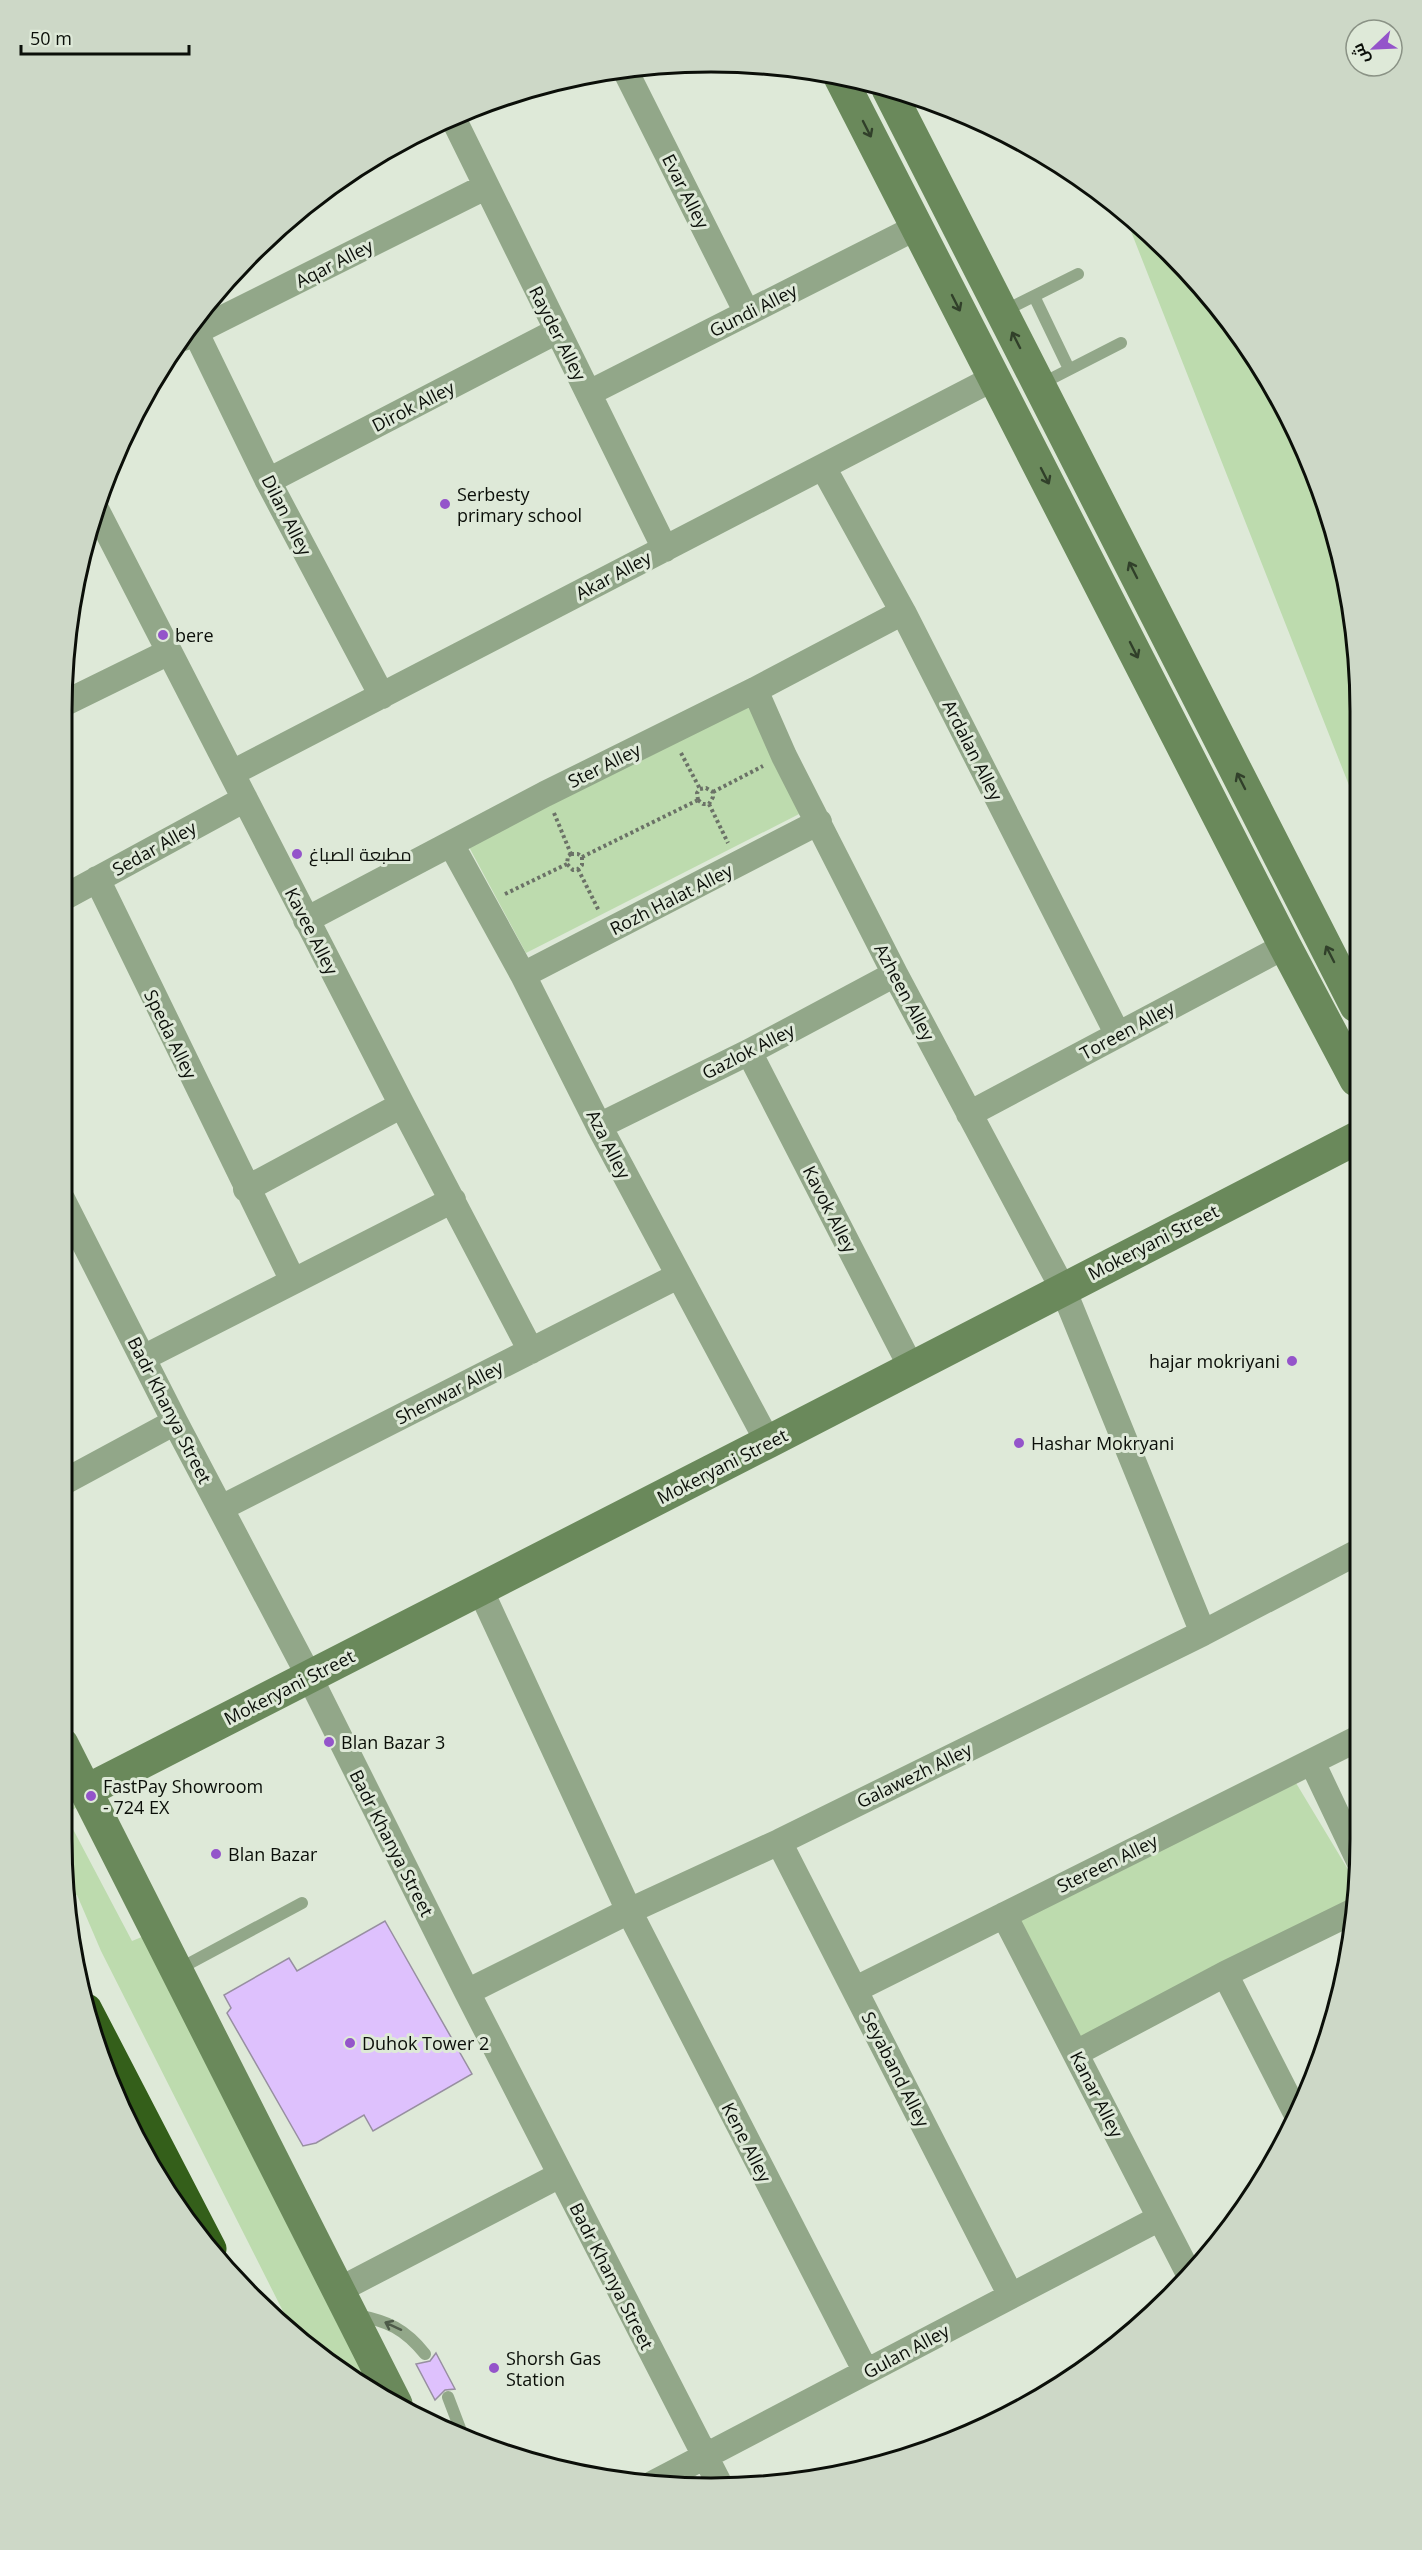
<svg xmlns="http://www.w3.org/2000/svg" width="1422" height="2550" font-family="'Open Sans',Cairo,sans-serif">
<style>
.green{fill:#bddbae}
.building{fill:#dec1fd;stroke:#978fa0;stroke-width:1.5}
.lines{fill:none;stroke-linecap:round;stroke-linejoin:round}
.path{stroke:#6b7267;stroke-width:4;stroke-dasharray:3 3;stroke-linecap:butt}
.lane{stroke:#92a789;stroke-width:12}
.street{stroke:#92a789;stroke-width:26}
.secondary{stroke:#6a895b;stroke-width:33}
.highway{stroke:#345f1a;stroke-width:33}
.oneway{stroke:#31402a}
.oneway2{stroke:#4e5b49}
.poi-dot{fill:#9454ca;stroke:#dee9d8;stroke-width:2}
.labels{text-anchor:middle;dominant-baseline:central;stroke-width:6;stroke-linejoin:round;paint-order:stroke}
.street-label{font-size:18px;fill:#0b0f09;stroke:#dee9d8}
.poi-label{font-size:18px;fill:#0b0f09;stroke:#dee9d8;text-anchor:start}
.rim{fill:none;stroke:#0b0f09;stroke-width:3}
</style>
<rect width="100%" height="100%" fill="#dee9d8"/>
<path class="green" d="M1123 211 1140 223 1251 350 1326 502 1355 627 1356 803Z
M749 698 805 811 526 953 469 847Z
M62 1767 81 1805 65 1814 132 1941 149 1934 389 2400 350 2379 296 2337 101 1951 77 1895 68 1897 67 1896 62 1839Z
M1296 1783 1358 1886 1355 1906 1078 2045 1014 1921Z"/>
<path class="building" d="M385 1921 472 2074 373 2131 364 2115 316 2143 303 2146 227 2013 231 2008 224 1995 289 1958 297 1971Z
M436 2353 455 2389 445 2390 435 2400 416 2364 430 2361Z"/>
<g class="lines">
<path class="path" d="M681 753 700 789
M700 789 706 788 713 792
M713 792 763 766
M698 800 703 804H709L713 797V792
M698 800 697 793 700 789
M709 804 728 843
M554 813 571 854
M571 854 568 856 567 864 573 870 578 869
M571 854H578L582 857V865L578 869
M582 857 698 800
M578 869 599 911
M505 894 567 864"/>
<path class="lane" d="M1034 296 1069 369
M1004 311 1078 274
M1039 385 1121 343
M179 1969 302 1903
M356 2315C388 2321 405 2329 425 2354
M448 2397 464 2439"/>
<path class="street" d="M625 70 747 313
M453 118 665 549
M196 333 268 481 382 696
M183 338 485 187
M589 393 917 227
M823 467 903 612 1118 1035
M268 481 557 331
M97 511 402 1105 531 1351
M755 690 784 756 895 974 1063 1289 1203 1633
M63 704 169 652
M232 773 994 378
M451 844 523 975 599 1126 768 1442
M97 879 293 1281
M63 898 245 799
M306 920 545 794 755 690 903 612
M523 975 819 822
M749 1052 911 1367
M969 1114 1285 946
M599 1126 749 1052 895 974
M246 1189 402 1105
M62 1199 175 1422 309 1676 467 1992 721 2487
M143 1358 453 1200
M62 1483 175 1422
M221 1508 678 1276
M480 1589 629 1911 866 2372
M1312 1762 1359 1861
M779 1842 1011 2296
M1004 1915 1189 2274
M1225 1974 1295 2111
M856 1989 1359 1738
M467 1992 629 1911 779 1842 1203 1633 1358 1552
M1076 2053 1225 1974 1354 1911
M339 2290 560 2175
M652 2484 1160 2218"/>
<path class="secondary" d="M840 77 1285 946 1356 1080
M888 89 1356 1006
M62 1744 396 2404
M86 1791 768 1442 1357 1138"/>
<path class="highway" d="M86 2010 210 2249"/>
</g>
<defs><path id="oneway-shaft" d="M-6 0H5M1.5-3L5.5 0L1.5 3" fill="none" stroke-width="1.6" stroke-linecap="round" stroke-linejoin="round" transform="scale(1.5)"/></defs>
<g class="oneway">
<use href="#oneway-shaft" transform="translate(867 129) rotate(63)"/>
<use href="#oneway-shaft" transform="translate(956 303) rotate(63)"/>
<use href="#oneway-shaft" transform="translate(1016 340) rotate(-117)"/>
<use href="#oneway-shaft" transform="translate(1045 476) rotate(63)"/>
<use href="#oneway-shaft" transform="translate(1133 570) rotate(-117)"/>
<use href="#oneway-shaft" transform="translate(1134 650) rotate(63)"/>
<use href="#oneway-shaft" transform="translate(1241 781) rotate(-117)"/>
<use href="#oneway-shaft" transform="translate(1330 954) rotate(-117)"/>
</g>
<use class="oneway2" href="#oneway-shaft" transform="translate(393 2326) rotate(-155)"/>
<g class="poi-dot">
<circle cx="445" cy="504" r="6"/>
<circle cx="163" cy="635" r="6"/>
<circle cx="297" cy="854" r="6"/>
<circle cx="1292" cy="1361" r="6"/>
<circle cx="1019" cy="1443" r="6"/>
<circle cx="329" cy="1742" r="6"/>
<circle cx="91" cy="1796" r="6"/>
<circle cx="216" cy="1854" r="6"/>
<circle cx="350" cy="2043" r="6"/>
<circle cx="494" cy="2368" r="6"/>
</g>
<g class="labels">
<g class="street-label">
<text transform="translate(686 191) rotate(63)">Evar Alley</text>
<text transform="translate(334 263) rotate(-27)">Aqar Alley</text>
<text transform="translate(753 310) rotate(-27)">Gundi Alley</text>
<text transform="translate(558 333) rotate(63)">Rayder Alley</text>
<text transform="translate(413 406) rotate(-27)">Dirok Alley</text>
<text transform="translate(287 515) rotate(63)">Dilan Alley</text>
<text transform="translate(613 575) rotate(-28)">Akar Alley</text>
<text transform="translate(973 750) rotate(63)">Ardalan Alley</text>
<text transform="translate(604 765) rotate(-26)">Ster Alley</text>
<text transform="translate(154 848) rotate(-29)">Sedar Alley</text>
<text transform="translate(671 899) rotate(-27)">Rozh Halat Alley</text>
<text transform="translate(312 931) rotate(63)">Kavee Alley</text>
<text transform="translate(905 992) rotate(62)">Azheen Alley</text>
<text transform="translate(1127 1030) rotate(-28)">Toreen Alley</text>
<text transform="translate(171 1034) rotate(64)">Speda Alley</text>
<text transform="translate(748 1051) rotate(-27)">Gazlok Alley</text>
<text transform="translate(609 1144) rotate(63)">Aza Alley</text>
<text transform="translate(830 1209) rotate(63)">Kavok Alley</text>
<text transform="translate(1153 1242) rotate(-27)">Mokeryani Street</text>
<text transform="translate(449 1392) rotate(-27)">Shenwar Alley</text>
<text transform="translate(170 1410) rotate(63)">Badr Khanya Street</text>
<text transform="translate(722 1466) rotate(-27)">Mokeryani Street</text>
<text transform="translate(289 1687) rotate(-27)">Mokeryani Street</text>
<text transform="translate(914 1775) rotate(-26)">Galawezh Alley</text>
<text transform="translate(392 1843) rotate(63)">Badr Khanya Street</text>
<text transform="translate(1107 1863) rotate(-26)">Stereen Alley</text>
<text transform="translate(896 2069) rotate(63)">Seyaband Alley</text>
<text transform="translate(1097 2094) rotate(63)">Kanar Alley</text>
<text transform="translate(747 2142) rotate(63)">Kene Alley</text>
<text transform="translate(612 2276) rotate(63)">Badr Khanya Street</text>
<text transform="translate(906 2351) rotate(-28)">Gulan Alley</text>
</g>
<g class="poi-label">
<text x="457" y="494">Serbesty<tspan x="457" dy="21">primary school</tspan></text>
<text x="175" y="635">bere</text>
<text x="309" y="854">مطبعة الصباغ</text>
<text x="1280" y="1361" text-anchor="end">hajar mokriyani</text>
<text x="1031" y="1443">Hashar Mokryani</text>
<text x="341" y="1742">Blan Bazar 3</text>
<text x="103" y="1786">FastPay Showroom<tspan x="103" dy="21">- 724 EX</tspan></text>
<text x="228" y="1854">Blan Bazar</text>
<text x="362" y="2043">Duhok Tower 2</text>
<text x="506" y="2358">Shorsh Gas<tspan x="506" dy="21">Station</tspan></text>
</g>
</g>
<path d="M0 0H1422V2550H0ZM711 72H711A639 639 0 0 1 1350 711V1839A639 639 0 0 1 711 2478H711A639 639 0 0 1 72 1839V711A639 639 0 0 1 711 72Z" fill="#cdd8c7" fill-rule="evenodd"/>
<path class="rim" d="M711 72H711A639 639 0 0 1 1350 711V1839A639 639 0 0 1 711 2478H711A639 639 0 0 1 72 1839V711A639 639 0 0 1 711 72Z"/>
<g transform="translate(1374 48) rotate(247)"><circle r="28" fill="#dee9d8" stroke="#8a9285" stroke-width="1.5"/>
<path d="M0-4.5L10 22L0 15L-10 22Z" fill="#9454ca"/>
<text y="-9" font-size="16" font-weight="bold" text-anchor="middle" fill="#0b0f09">ش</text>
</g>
<path d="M21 45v9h168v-9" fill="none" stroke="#0b0f09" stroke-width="3"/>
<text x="30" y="45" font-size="18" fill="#0b0f09" stroke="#dee9d8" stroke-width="4.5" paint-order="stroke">50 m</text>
</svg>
